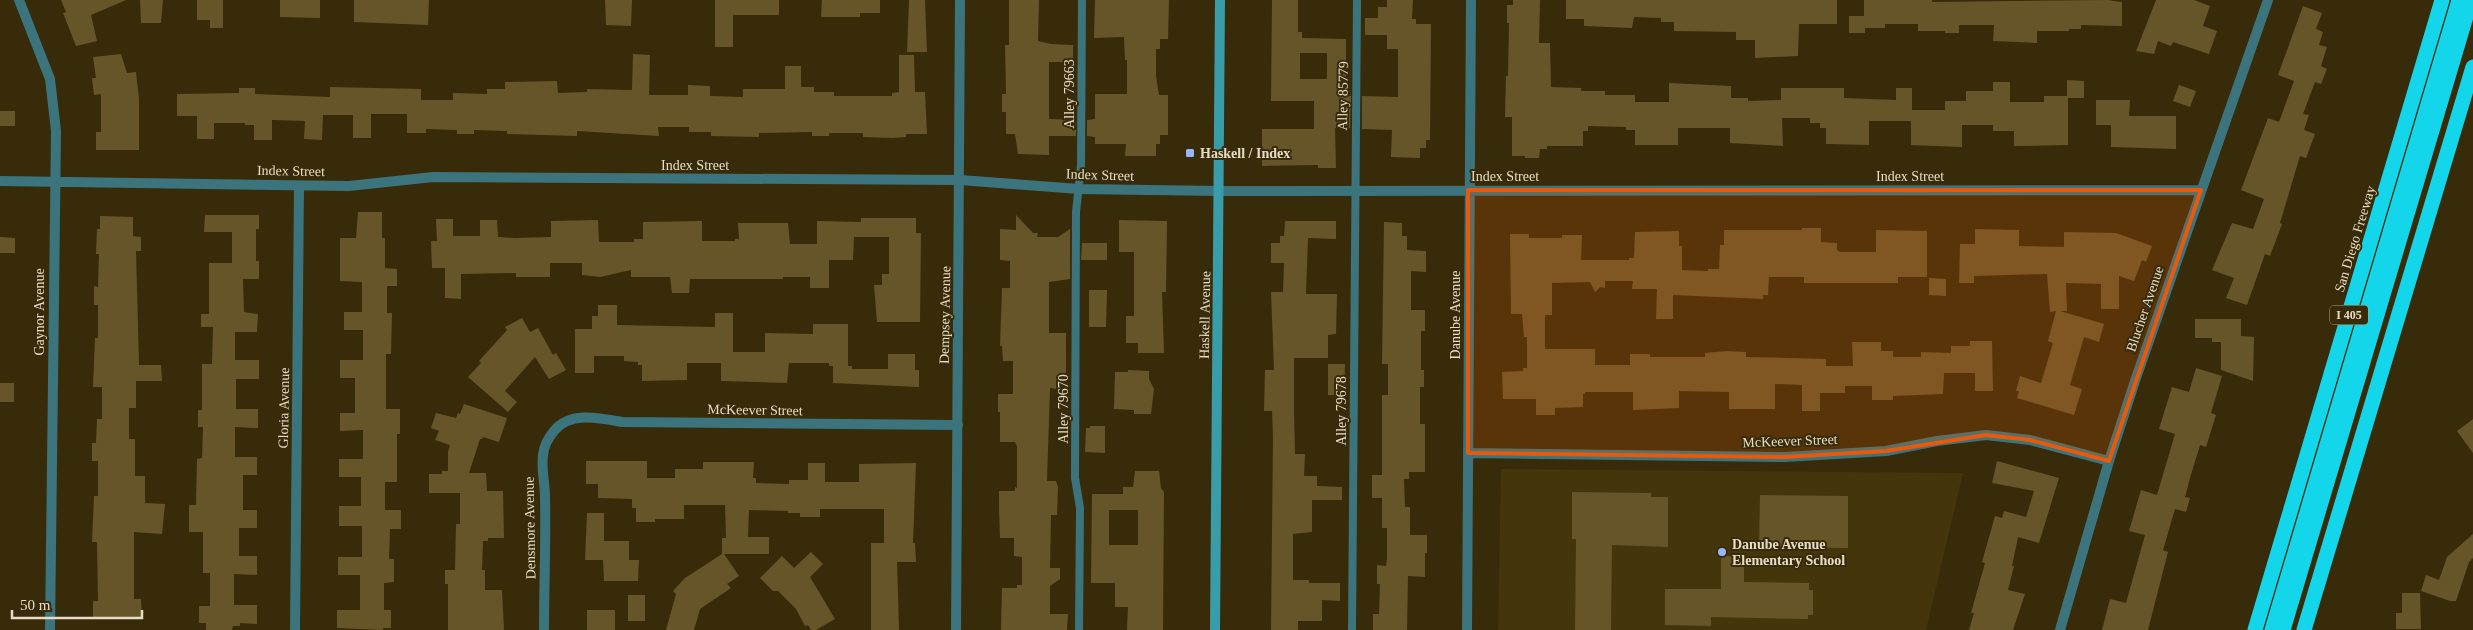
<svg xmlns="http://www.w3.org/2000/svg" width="2473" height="630" font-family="Georgia,serif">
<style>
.built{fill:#44350b}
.building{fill:#67552a;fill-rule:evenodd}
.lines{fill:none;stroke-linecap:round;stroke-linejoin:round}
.service{stroke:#3b747c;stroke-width:8}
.minor{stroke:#3b747c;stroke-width:10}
.tertiary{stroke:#3b747c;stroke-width:10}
.secondary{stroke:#389ca9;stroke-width:10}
.motorway{stroke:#13d6eb;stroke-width:15}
.marked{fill:#e8590c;fill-opacity:0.2;stroke:#e8590c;stroke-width:4;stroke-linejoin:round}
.poi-dot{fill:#99b5fd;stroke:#382b09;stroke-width:2}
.labels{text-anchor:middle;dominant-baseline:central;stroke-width:4;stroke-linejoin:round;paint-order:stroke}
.shield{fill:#382b09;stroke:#b2a88d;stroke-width:1}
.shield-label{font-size:12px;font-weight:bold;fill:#e7ddc6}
.street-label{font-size:14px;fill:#e7ddc6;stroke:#382b09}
.poi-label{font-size:14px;font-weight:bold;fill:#e7ddc6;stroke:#382b09;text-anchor:start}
</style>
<rect width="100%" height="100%" fill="#382b09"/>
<path class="built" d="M1501 469 1963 473 1926 630H1498Z"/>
<path class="building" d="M61 0H126L91 15 97 41 76 46 63 13 66 12Z
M140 0H163L161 23H141Z
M197 0H223V28H210V20H197Z
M280 0H320V18L280 17Z
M354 0H429L428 25 354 22Z
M605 0H632L631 26 606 25Z
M715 0H779V15H733V47H715Z
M822 0H880V13H860V17H821Z
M909 0H925L927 52H907Z
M1009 0H1039L1038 41 1051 44 1073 45V62H1049V119L1076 120V136H1049V155L1018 154 1015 134H1006V112H1002V94H1006L1005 45H1009Z
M1095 0H1169L1168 39H1160V49H1156V76L1159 95H1168V135H1160V144H1156V156H1125L1126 144H1095V137L1087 136V120L1095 119V94H1127V60H1125L1124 37 1094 38Z
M1272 0H1298V32H1302V38L1346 39V96H1351L1350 128H1335L1336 168H1318V165L1262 166V129H1314V101H1271ZM1300 53H1327V79H1300Z
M1387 0H1413L1412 19H1416V24H1431L1430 140H1426V148H1420V158L1391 157 1392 130 1362 129V96L1398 97V49H1387V35H1365V18H1378V7H1387Z
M1513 0H1540L1539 43H1550L1551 87 1581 88V91H1605V95H1635V102H1669V83L1731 86V98H1748V101L1781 100V88H1844V98L1896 100V88H1912V110H1945V101H1966V91H1993V82H2010V102H2044V96H2067V80L2084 81V98H2068V145L2014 146V131H1993V125H1962V147L1911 145V121H1869V145L1826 144V128H1820V123H1810V118H1782L1783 146 1730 143V128H1678V145H1635V130H1626V127L1588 126V131H1583V146H1547V149H1540L1539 158H1525V156H1512V117H1505L1506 76H1508L1509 23H1507V5H1513Z
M1566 0H1837V24H1799L1798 56 1755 58V40H1736V32L1674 31V22H1661V18L1634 17 1632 28 1584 26V19H1566Z
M1864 0H1932V2L2107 0 2122 2V26L2081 25V29H2069V31H2037V43L1993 41 1994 25H1959V33H1945V31H1918V24H1885V28H1865V33H1849V16H1864Z
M2156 0H2194L2210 6 2203 26 2217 31 2209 54 2173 42 2171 46 2158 41 2154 54 2136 51Z
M2303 6 2322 13 2316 29 2323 32 2319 45 2327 47 2321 66 2327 69 2321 84 2315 82 2303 114 2309 115 2304 130 2315 134 2306 158 2300 156 2280 223 2282 224 2270 256 2265 254 2247 305 2226 298 2234 278 2212 270 2232 223 2253 229 2264 199 2241 190 2268 118 2279 122 2294 81 2278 75Z
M121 54 127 73 136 72 139 99V150H96V132H101V94L94 95 92 78H96L93 57Z
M633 54 650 55 649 95H688V85L710 86V96L743 97V89H785V66H801V87H814V92H834V96H892V93L899 92V55H914L915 92H925L927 134H906V137L893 138 863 137V133H829V136H812V132L759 133V137L711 136V132H689V127H658L659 136 577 131V136L507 134V131L474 130V134H457V130L426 129V133H407V114H371V138H353V115H323L322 140 304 139 305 121 272 120V140H254V125H245V123H214V139H197V116H177V94L239 93V88H255V94L330 97V87L421 89V100H453V93L487 94V89H505V82L557 81 558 93 587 92V89L632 90Z
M2179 85 2196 91 2190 107 2173 101Z
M2096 100H2130L2129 116H2176V149L2111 147V125H2096Z
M0 111H15V126H0Z
M358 212H382V238H385V268L397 269V286H387V313H392L391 354H386V409H400V434H397V482H385V510H401V529H390L389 559H394V582L384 583V610H391V628H383V630L337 628V610H360V575H338V557H362V526H339V506H361V477H339V459H363V430L340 431V413H355V378H340V360H363V330H344V312H362V282L340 281V238H356Z
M205 215H259V229H256V261H259V279H243L244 312 258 314 257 332H235V360H259V379H236V409H258V428L235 427V457H257V475H243V510H257V528H239V556H257V575L234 574V605H257V624L240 623V626H233L232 630H206V623H199V606H210V573H203V532H189V505H196L197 459 202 458 203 427H198V410H202V364H212L213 327H201V314H209V263H232V232H204Z
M1016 215 1033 233H1038L1037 237H1058L1070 229V279L1049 282V333H1066V375H1058L1057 389 1050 388 1047 481H1056L1058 487 1057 515H1051L1050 568H1060V579L1050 586V614H1068L1067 630H1001L1002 588H1017V585H1022V557L1014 556V538H1000L999 509V491H1015V487L1017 488V446L1015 442H1000V412H998V394H1013V361H1003L1002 346H1000L1002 288H1010V261L1000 260V229L1016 230Z
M100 216 133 217V236L141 237V251H136L139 365H161L162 381H136V408H129V439H135V476H145V503L165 504 162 534 134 532V599H141L142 617 93 618V601H98L97 542H92L94 496H98V461H92V443H96L97 419H102V387H93L95 338H98V305H94V286L98 287 99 254H96L97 229H100Z
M861 218H916V233H921L920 322H877L874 285H882V274H889V237H854L853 260H829V288H810V277H783V279H690L689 293H672L670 277H631V270L600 277 582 275V263H550V277H516V273L461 274V299L445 298V268H432L431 241H437L436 219H453V236H480V220H497L498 237 516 238 551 237V221L598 220 599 242H634V239H643V222L702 221V241H735V239H739L738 223H788L790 244H817V221L861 222Z
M1119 220 1167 221 1166 292H1162L1164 353H1138V343H1126V316H1134V252H1119Z
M1285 221H1336V239L1308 238 1306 294H1337L1336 334 1328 335V358H1294V410L1295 454H1305L1304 476H1317V486L1342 487V500H1312V532L1293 534V580H1309V583H1340V601L1322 600V621H1298V630H1271L1273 437 1272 411H1264L1265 370H1274L1271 292H1283L1284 263H1271V243H1280V236H1284Z
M1384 222 1402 223V236H1407V250L1426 251V272L1411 271V310H1425V331H1421V370H1424V387H1420V424H1425V472H1409V479H1404L1405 507H1410V535H1427V553H1425V577L1408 576 1407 630H1373V614H1379L1380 584H1377V565L1386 566 1387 558V528H1382V498H1372V475H1382V395H1388V364H1382Z
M1802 228H1821V242L1837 243V250L1840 252H1876V230L1927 231V277H1898V283H1804V277H1769L1768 295H1763V299L1673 295V319H1656L1657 289H1632L1633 281H1605V288L1600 287 1595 292 1590 282 1552 283V315H1545V349H1595V365H1630V354H1650V357H1705V353L1726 351 1746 352V357L1826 359V366H1853L1852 342H1881V351H1893V357H1921V352L1951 353V346H1970V341H1992L1993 391H1975V373H1944L1943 394 1893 396V400H1872V386H1845V393H1820V411H1802V385L1775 384V409H1729V392L1679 391V408L1633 410V392H1585V394H1583V407L1555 408V415H1536V399H1503L1502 372 1523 371V368H1527V337H1524L1522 314H1511L1510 234H1529V238H1562V235H1582L1581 260H1629V258H1634L1635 232 1679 231V246H1682V270L1708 271V269H1719L1720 245H1724V230H1802Z
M1975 229 2019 230V246L2064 247V232L2116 233 2152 246 2146 262 2142 260 2134 281 2119 276V309H2101V284L2066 283 2067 311H2060L2104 324 2099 342 2084 337 2070 385 2082 389 2074 415 2017 398 2019 391H2016L2020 376 2041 383 2053 343 2048 341 2056 311 2050 312 2047 274 1974 276V283H1959L1960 244H1975Z
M0 237 15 238V253H0Z
M1082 243H1107V260H1081Z
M1929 278 1946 279V296L1929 295Z
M1089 290H1107L1106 327H1089Z
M598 305H617V325L715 327V313H733V352H765V333L813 334V324H848V366H852V369H888V354H915V370H919V387L833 383V366H829V363H789L787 383 721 381V363H687V380L642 381V365H638V362L624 361V356H594V373H575V329H592V316H598Z
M522 318 530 332 538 328 553 355 556 353 566 370 549 379 535 357 505 391 517 402 508 412 468 377 481 363 479 361 507 330 505 327Z
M2195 319H2241V336L2254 337 2253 381 2221 370V342H2212V338H2195Z
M1328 364H1345L1344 395H1328Z
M2196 368 2222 376 2211 413 2216 415 2206 447 2200 445 2190 478 2185 497 2190 498 2186 512 2175 509 2163 550 2168 552 2148 630H2102L2110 599 2126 603 2145 535 2129 531 2141 490 2157 495 2175 434 2159 429 2172 387 2189 392Z
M1128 370 1149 371V379L1154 389 1151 414H1134V410L1114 409 1115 372H1128Z
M0 383H14V402H0Z
M464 404 507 418 499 442 483 437 482 439H480L469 473H486L487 491H503L504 538H488V541H483L482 570H485V590H502L504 630H448V584H445V570H455L456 524H460V493H429V474H442V471H448V452L450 445 435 440 439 431 431 428 436 413 456 418 458 413 460 414Z
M2473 419V453L2457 431Z
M1090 426H1105V453L1085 452 1086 428H1090Z
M586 461H647V478H675V469H703V462H754L753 478H756V483L789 484V480H808V463H825V482H859V464L916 463 913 543H915L916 562H897L899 630H871V543H884V509H820V517H800V513H788V511L749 510 748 537H769V554H724L739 576 727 584 731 588 700 609 694 630H666L676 594 673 591 685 578 722 554V538H726L725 505H684V519H655V522H636V508H632V499L598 498V484H586Z
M1997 461 2059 478 2039 543 2018 537 2012 566H2014L2008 590 2025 594 2013 630H1969L1974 613H1971L1985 563 1982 562 1995 516 2002 518 2004 511 2026 517 2034 491 1992 483Z
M1135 471H1159L1161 488 1164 492 1163 630H1127L1128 607H1115V583H1091L1092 494H1123V487H1133ZM1109 510H1138V545H1109Z
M1572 492 1651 493V497H1668V547L1612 545 1611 630H1575L1576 539H1572Z
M1760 495 1848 496V548L1759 547Z
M587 513H604V541H629V560H639L638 581H604L603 560H585Z
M2473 534V558L2469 562 2456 601H2450L2421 591 2426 575 2439 580 2447 557Z
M811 552 823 564 810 577 835 619 816 630H811L808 625 805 626 796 609 778 591H773L760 578 782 556 794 568Z
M1721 556H1744V582L1809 583V590H1813V615H1808V619L1711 617V626L1665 625V589H1721Z
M2402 593H2420L2421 629H2396V613H2402Z
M628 595H645V621H628Z
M587 610H615V630H587Z"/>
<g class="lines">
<path class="service" d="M1079 630 1080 508 1075 478 1076 212 1081 165 1082 0
M1352 630 1357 0"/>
<path class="minor" d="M1219 191 2201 190
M1468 453 1785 457 1886 451 1937 441 1986 435 2030 440 2109 461
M295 630 299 186
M544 630C544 586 546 541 545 497 545 483 541 469 543 455 544 446 548 438 554 431 570 411 600 418 622 422L958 425
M956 630 960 0
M1467 630 1471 0
M2060 630 2109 461 2135 381 2268 0"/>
<path class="tertiary" d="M19 0 50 79 56 131 50 630
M0 181 349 186 433 177 960 180 1079 189 1219 191"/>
<path class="secondary" d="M1215 630 1220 0"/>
<path class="motorway" d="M2255 630 2442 0
M2272 630 2459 0
M2283 630 2471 0
M2304 630 2473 67"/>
</g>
<path class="marked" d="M1468 190H2201L2109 461 2030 440 1986 435 1886 451 1785 457 1468 453Z"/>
<g class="poi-dot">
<rect x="1185" y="148" width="10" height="10" rx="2.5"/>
<circle cx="1722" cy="552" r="5"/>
</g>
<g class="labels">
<rect class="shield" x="2330" y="305.5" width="38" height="19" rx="4"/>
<g class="shield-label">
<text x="2349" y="315">I 405</text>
</g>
<g class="street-label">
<text transform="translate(1069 94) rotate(-90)">Alley 79663</text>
<text transform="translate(1343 96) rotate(-89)">Alley 85779</text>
<text x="695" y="165">Index Street</text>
<text transform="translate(291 171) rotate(1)">Index Street</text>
<text transform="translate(1100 175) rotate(2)">Index Street</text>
<text x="1505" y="176">Index Street</text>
<text x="1910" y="176">Index Street</text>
<text transform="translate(2355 239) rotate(-73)">San Diego Freeway</text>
<text transform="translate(2145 309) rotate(-71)">Blucher Avenue</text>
<text transform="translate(39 312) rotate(-90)">Gaynor Avenue</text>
<text transform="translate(945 315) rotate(-89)">Dempsey Avenue</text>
<text transform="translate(1205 315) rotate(-89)">Haskell Avenue</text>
<text transform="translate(1455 315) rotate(-90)">Danube Avenue</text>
<text transform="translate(284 408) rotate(-89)">Gloria Avenue</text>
<text transform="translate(1063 409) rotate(-90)">Alley 79670</text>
<text transform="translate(755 410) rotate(1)">McKeever Street</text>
<text transform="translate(1341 411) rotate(-90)">Alley 79678</text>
<text transform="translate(1790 441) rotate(-2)">McKeever Street</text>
<text transform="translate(530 528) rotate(-91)">Densmore Avenue</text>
</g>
<g class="poi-label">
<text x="1200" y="153">Haskell / Index</text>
<text x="1732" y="544">Danube Avenue<tspan x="1732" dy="16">Elementary School</tspan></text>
</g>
</g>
<path d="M12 610v8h130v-8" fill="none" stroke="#e7ddc6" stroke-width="2.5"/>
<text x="20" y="610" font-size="15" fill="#e7ddc6" stroke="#382b09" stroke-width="4" paint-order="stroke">50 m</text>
</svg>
